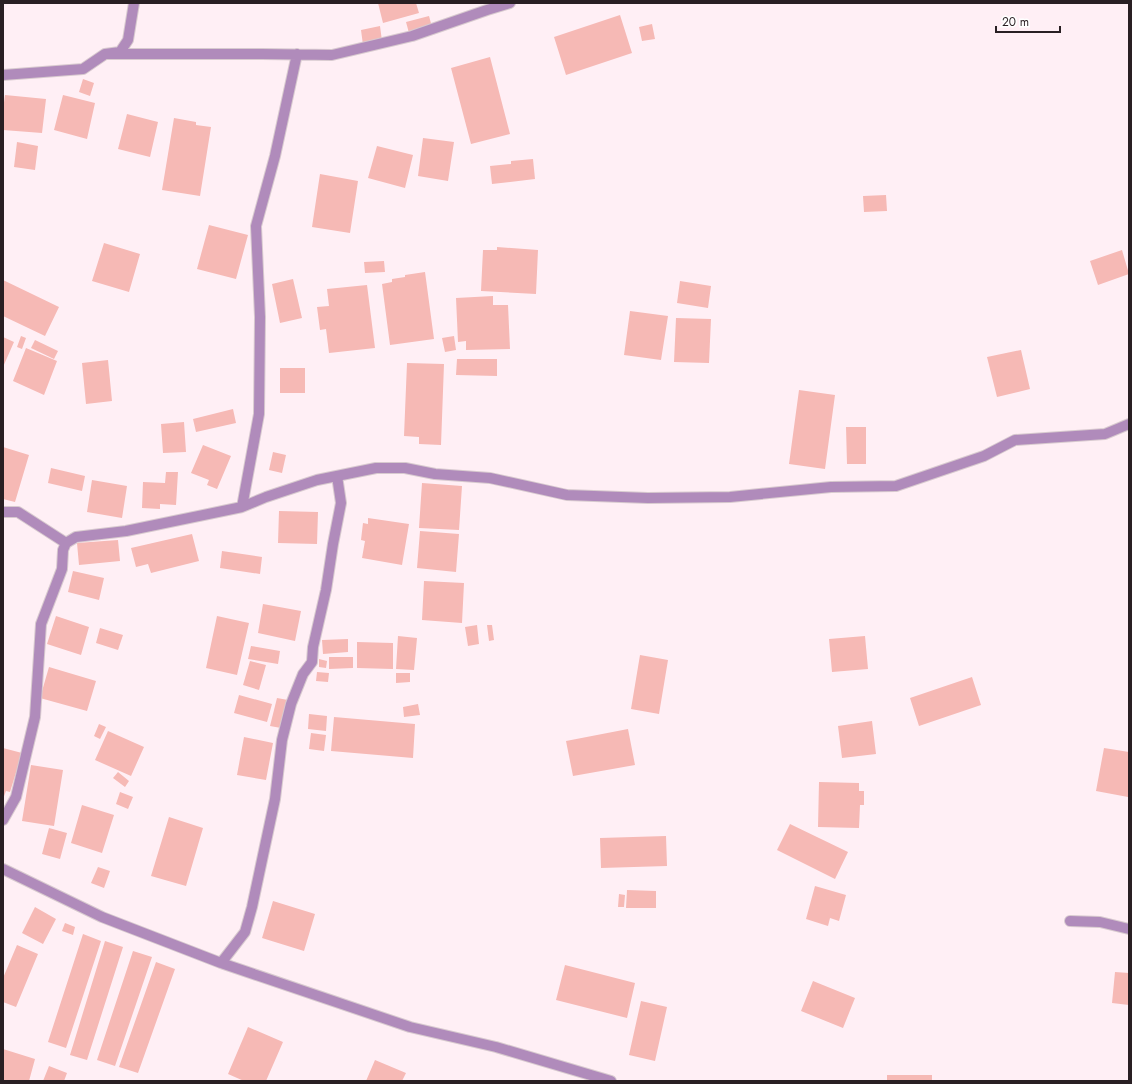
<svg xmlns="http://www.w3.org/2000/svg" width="1132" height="1084" font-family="Jost,sans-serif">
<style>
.building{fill:#f6b9b5}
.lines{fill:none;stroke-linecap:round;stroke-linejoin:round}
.minor-casing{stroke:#d8cacf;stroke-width:12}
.minor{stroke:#b08bbb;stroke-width:10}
</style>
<rect width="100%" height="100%" fill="#ffeff5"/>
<path class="building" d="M378 3H416L419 13 383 23Z
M620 15 632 53 566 75 554 37Z
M429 16 432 27 409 33 406 22Z
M652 24 655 39 642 41 639 27Z
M380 26 382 41 363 45 361 30Z
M490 57 510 134 471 144 451 68Z
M83 79 94 83 90 96 79 92Z
M5 95 46 99 42 133 3 130V110Z
M63 95 95 103 87 139 54 130Z
M127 114 158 122 150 157 118 149Z
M174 118 196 122V125L211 127 200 196 162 190Z
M423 138 454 142 448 181 418 176Z
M17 142 38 146 35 170 14 167Z
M377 146 413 155 405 188 368 178Z
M533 159 535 179 492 184 490 166 511 164V161Z
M320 174 358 181 350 233 312 227Z
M886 195 887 211 864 212 863 196Z
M209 225 248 235 236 279 197 269Z
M104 243 140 254 129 292 92 281Z
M497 247 538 250 536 294 481 291 483 250H497Z
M1122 250 1129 274 1098 285 1090 261Z
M384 261 385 272 365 273 364 262Z
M425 272 434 339 390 345 382 284 392 282V279L405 277V275Z
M293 279 302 318 280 323 272 284Z
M3 280 59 307 45 336 3 316Z
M680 281 711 286 708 308 677 303Z
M367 285 375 348 329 353 326 329 320 330 317 307 329 306 327 289Z
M493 296V305H508L510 349 466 350V341L458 342 456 298Z
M630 311 668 316 661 360 624 355Z
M676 318 711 319 709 363 674 362Z
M21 336 26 338 22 349 17 347Z
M454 336 456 350 445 352 442 338Z
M3 337 14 342 3 367Z
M35 340 58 351 54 359 31 348Z
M26 348 57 361 44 395 13 381Z
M1021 350 1030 389 997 397 987 357Z
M457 359H497V376L456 375Z
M108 360 112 401 86 404 82 363Z
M407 363 444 364 441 445 419 444V437L404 436Z
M280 368H305V393H280Z
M799 390 835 395 825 469 789 464Z
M233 409 236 423 196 432 193 419Z
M184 422 186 452 163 453 161 424Z
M846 427H866V464H847Z
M203 445 231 456 217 489 207 485 209 480 191 473Z
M3 447 29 455 15 502 3 499Z
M273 452 286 455 282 473 269 470Z
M51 468 85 476 82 491 48 483Z
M166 472H178L176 505 160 504V509L142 508 143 482 165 483Z
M92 480 127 486 122 518 87 512Z
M422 483 462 486 459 530 419 528Z
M279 511 318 512 317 544 278 543Z
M368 518 409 524 402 565 362 558 365 541 361 540 363 523 368 524Z
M420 531 459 534 456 572 417 568Z
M192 534 199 561 151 573 148 564 136 567 131 548Z
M118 540 120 561 79 565 77 543Z
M222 551 262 557 260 574 220 568Z
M73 571 104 578 99 600 68 592Z
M424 581 464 583 462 623 422 620Z
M263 604 301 611 295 641 258 633Z
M56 616 89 627 81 655 47 644Z
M217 616 249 623 237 675 206 668Z
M477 625 479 644 468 646 465 627Z
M487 625H492L494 640 489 641Z
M100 628 123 635 118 650 96 643Z
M398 636 417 638 414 670 396 669Z
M865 636 868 669 832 672 829 639Z
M348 639V652L323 654 322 640Z
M357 642 393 643V669L357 668Z
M251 646 280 651 278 664 248 659Z
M640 655 668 660 659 714 631 709Z
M329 657H353V668L329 669Z
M319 659 327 661 326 668 319 667Z
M250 661 266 665 259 690 243 685Z
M49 667 96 681 87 711 40 698Z
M317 672 329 673 328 682 316 681Z
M396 673H410V682L396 683Z
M972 677 981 705 919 726 910 698Z
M239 695 272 704 267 722 234 713Z
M277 698 288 700 281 728 270 726Z
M418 704 420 715 404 717 403 707Z
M309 714 327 716 326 731 308 729Z
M334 717 415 724 413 758 331 751Z
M872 721 876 754 842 758 838 726Z
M99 724 106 727 100 739 94 736Z
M628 729 635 765 573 776 566 741Z
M108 731 144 747 131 776 95 760Z
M311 733 326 735 324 751 309 749Z
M244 737 273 743 266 780 237 775Z
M3 748 22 753 10 792 6 791 3 799Z
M1104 748 1129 752 1128 797 1096 791Z
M31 765 63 770 54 826 22 821Z
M118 772 129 781 125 787 113 778Z
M819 782 859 783V791H864V805H860L859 828 818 827Z
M120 792 133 797 128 809 116 804Z
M82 805 114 815 102 853 71 843Z
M169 817 203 828 186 886 151 876Z
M790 824 848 852 835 879 777 850Z
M49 828 67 833 60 859 42 854Z
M666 836 667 866 601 868 600 838Z
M98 867 110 871 104 888 91 883Z
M815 886 846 895 839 921 830 918 828 926 806 919Z
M627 890 656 891V908H626Z
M619 894 625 895 624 907H618Z
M273 901 315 914 304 951 262 938Z
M35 907 56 919 43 944 22 933Z
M65 923 75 927 73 935 62 931Z
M83 934 101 941 66 1048 48 1042Z
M105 941 123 947 87 1060 70 1055Z
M17 945 38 954 16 1007 3 1002V978Z
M133 951 152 957 115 1066 97 1060Z
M156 962 175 969 138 1073 119 1067Z
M565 965 635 983 627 1018 556 1000Z
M1115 972 1129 973V1005L1112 1003Z
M813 981 855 998 843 1028 801 1011Z
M641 1001 667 1007 655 1061 629 1055Z
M248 1027 283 1042 266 1081H244L228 1074Z
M3 1049 35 1059 29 1081H3Z
M375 1060 406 1073 402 1081H366Z
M49 1066 67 1073 64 1081H43Z
M887 1075H932V1081H887Z"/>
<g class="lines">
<g class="minor-casing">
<path id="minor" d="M105 54H262L332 55 412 36 487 10 510 3
M3 75 83 69 105 54 120 52 128 40 134 3
M242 507 259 414 260 317 256 226 275 156 297 54
M3 512H18L66 543
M3 820 16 797 35 717 41 624 62 569 63 550 66 543 76 537 126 531 242 507 266 497 317 480 376 468H405L435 474 490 478 567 495 648 498 730 497 831 487 896 486 984 456 1015 440 1105 434 1129 424
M3 869 102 917 221 963 410 1027 496 1047 611 1081
M1070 921 1100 922 1129 929
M221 963 245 932 252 907 275 799 282 740 291 704 303 674 312 662 313 647 326 590 333 544 341 503 337 476"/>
</g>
<use href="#minor" class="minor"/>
</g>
<rect width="1132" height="1084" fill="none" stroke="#291f23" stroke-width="8"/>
<path d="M996 26v6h64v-6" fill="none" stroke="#291f23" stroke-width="2"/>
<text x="1002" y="26" font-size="12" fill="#291f23" stroke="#ffffff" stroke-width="3" paint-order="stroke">20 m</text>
</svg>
